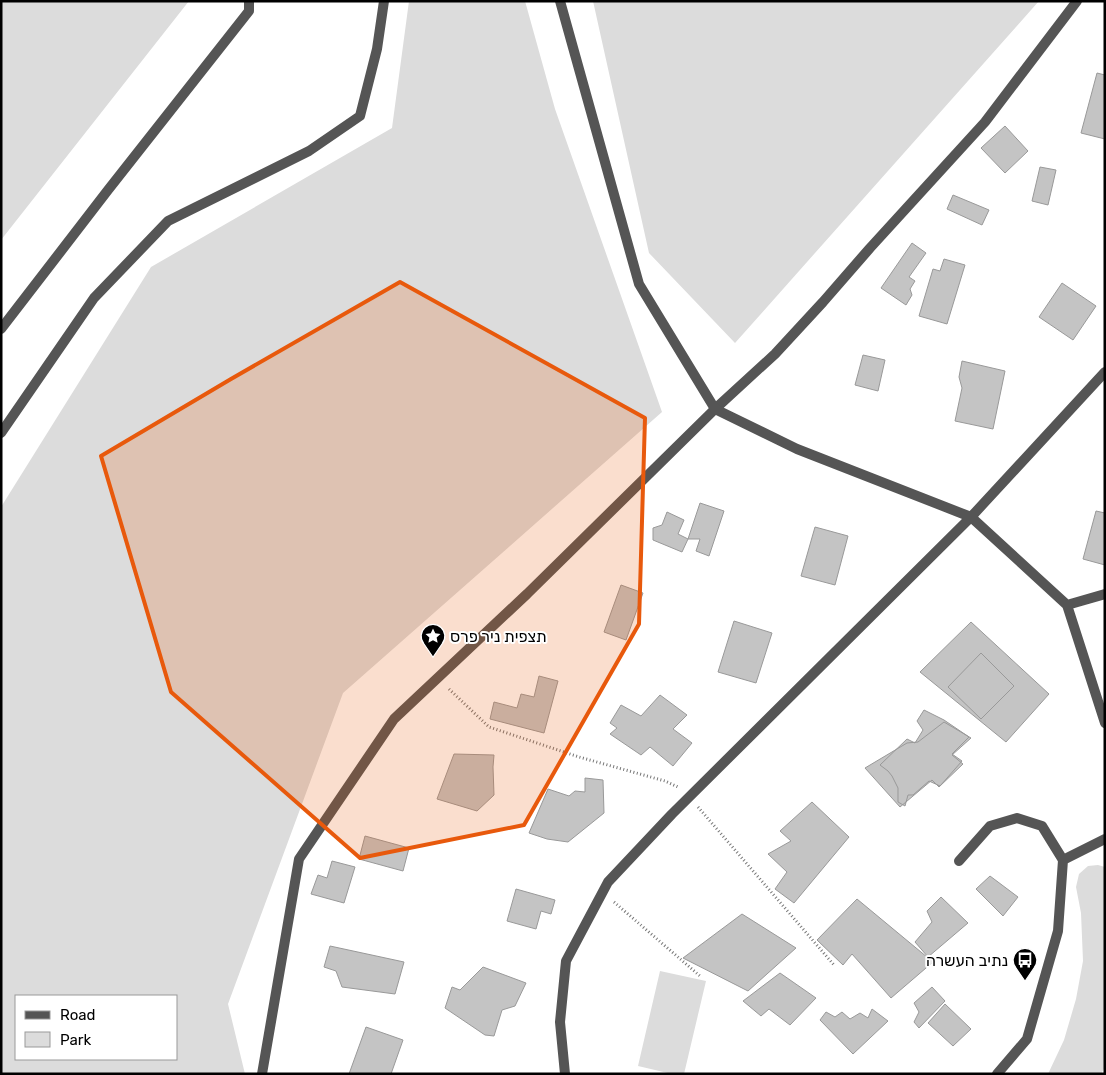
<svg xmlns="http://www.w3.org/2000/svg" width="1106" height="1075" font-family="Rubik,Heebo,sans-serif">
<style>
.green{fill:#dcdcdc;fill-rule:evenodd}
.building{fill:#c4c4c4;stroke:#999}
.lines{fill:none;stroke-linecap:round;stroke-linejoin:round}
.path{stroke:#777;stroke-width:3;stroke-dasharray:1 2.5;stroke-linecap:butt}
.lane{stroke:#555;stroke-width:10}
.street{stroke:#555;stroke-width:10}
.marked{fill:#e8590c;fill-opacity:0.2;stroke:#e8590c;stroke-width:4;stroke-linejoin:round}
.labels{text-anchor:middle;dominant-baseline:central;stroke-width:4;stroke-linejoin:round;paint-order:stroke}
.poi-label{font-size:16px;fill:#000;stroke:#fff;text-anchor:start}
</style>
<rect width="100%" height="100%" fill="#fff"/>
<path class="green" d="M1 1H189L1 240Z
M409 1H525L555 109 662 412 343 693 228 1004 245 1074H1V507L151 267 392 128ZM16 996H176V1059H16Z
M593 1H1039L735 343 649 253Z
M1098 865 1105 867V1067L1101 1074H1048L1064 1040 1076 999 1083 961 1081 913 1076 887 1079 874 1088 866Z
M660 971 706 981 684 1074H672L638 1066Z"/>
<path class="building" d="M1097 73 1105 75V139L1081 133Z
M1005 126 1028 151 1005 173 981 148Z
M1040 167 1056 170 1048 205 1032 201Z
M953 195 989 210 982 225 947 209Z
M912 243 926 253 909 277 915 281 910 289 912 295 906 305 881 288Z
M944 259 965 265 947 324 919 316 933 269 940 271Z
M1062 283 1096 306 1073 340 1039 317Z
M863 355 885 360 878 391 855 385Z
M962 361 1005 371 993 429 955 421 962 388 959 377Z
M700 503 724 511 709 556 696 551 700 539H688Z
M1096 511 1105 513V565L1083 559Z
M667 512 684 520 678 534 688 539 682 552 653 540V528L662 525Z
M815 527 848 536 835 585 801 576Z
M621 585 643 593 626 640 604 632Z
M734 621 772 633 756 683 718 672Z
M971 622 1049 694 1006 742 920 672Z
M981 653 1014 686 981 719 948 687Z
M539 676 558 681 544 733 490 719 494 702 517 708 521 694 534 697Z
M660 695 687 715 673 729 692 743 673 766 650 747 641 755 610 734 617 728 610 723 621 705 641 716Z
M924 710 944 720 969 737 952 754 962 761 940 786 929 781 913 795H908L905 806 898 802V788L892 776 888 771 880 765 907 739 915 743 923 730 917 721Z
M944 722 971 738 952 755 963 764 939 787 932 780 900 807 865 768 907 743 918 742Z
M454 754 494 755 493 767 494 795 477 811 437 799Z
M585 778 603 780 604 813 568 842 547 839 529 833 548 789 569 796 575 791 585 792Z
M812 802 849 837 794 903 775 889 787 872 768 854 791 841 780 831Z
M365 836 409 848 403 871 359 859Z
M332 861 355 867 344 903 311 894 318 875 327 878Z
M990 876 1018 897 1003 916 976 889Z
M516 889 555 900 551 914 541 911 536 929 507 921Z
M941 897 968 923 928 957 915 942 932 922 927 911Z
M857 899 933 962 891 998 852 954 843 965 817 940Z
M742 914 796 948 748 991 683 958Z
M330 946 404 962 395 994 342 987 336 971 324 967Z
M483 967 526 983 515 1006 502 1010 494 1036 485 1035 445 1008 452 987 460 990Z
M780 973 816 998 790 1025 769 1009 761 1016 743 1001Z
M932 987 945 1001 919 1028 914 1022 919 1012 914 1003Z
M945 1004 971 1029 953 1046 928 1023Z
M872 1009 888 1021 853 1054 820 1020 826 1012 835 1017 842 1012 850 1019 860 1013 868 1018Z
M366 1027 403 1040 391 1074H349Z"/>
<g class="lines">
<path class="path" d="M449 689 489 727 579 757 665 781 678 787
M698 807 834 965
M614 902 700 976"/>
<path class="lane" d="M1 329 108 190 249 11V1
M1 433 94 298 168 221 309 151 360 116 377 49 384 1
M262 1074 299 859 394 719 527 594 715 409 775 354 823 302 870 248 985 122 1077 1"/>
<path class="street" d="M560 1 639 284 715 409 797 449 971 517 1067 605 1105 723
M1067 605 1105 594
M1063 860 1105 839
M959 861 990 826 1017 818 1042 826 1063 860 1058 931 1027 1039 997 1074
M565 1074 560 1022 566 961 608 882 672 814 971 517 1105 372"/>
</g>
<path class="marked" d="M400 282 645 418 639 624 524 825 360 858 171 692 101 456 231 379Z"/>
<defs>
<g id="sight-pin" transform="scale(1.25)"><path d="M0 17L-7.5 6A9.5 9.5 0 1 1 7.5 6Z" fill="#000" stroke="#fff"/><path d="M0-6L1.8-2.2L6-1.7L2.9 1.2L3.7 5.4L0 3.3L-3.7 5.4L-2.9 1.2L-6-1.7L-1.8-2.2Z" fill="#fff"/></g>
<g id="bus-pin" transform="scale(1.25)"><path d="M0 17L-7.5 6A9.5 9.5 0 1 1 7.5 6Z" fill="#000" stroke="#fff"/><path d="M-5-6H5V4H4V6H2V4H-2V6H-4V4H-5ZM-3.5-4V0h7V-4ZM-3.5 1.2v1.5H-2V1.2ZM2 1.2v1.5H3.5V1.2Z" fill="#fff"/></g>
</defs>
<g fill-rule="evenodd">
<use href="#sight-pin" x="433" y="636"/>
<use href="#bus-pin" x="1025" y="960"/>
</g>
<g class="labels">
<g class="poi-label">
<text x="450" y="636">תצפית ניר פרס</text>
<text x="1008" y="960" text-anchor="end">נתיב העשרה</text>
</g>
</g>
<rect width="1106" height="1075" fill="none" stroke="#000000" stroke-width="5"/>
<rect x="15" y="995" width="162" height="65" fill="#ffffff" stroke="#999999"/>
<rect x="25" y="1011" width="25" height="8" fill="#555555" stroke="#999999"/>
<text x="60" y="1020" font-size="15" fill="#000000">Road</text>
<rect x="25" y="1032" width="25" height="15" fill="#dcdcdc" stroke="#999999"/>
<text x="60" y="1045" font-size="15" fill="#000000">Park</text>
</svg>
